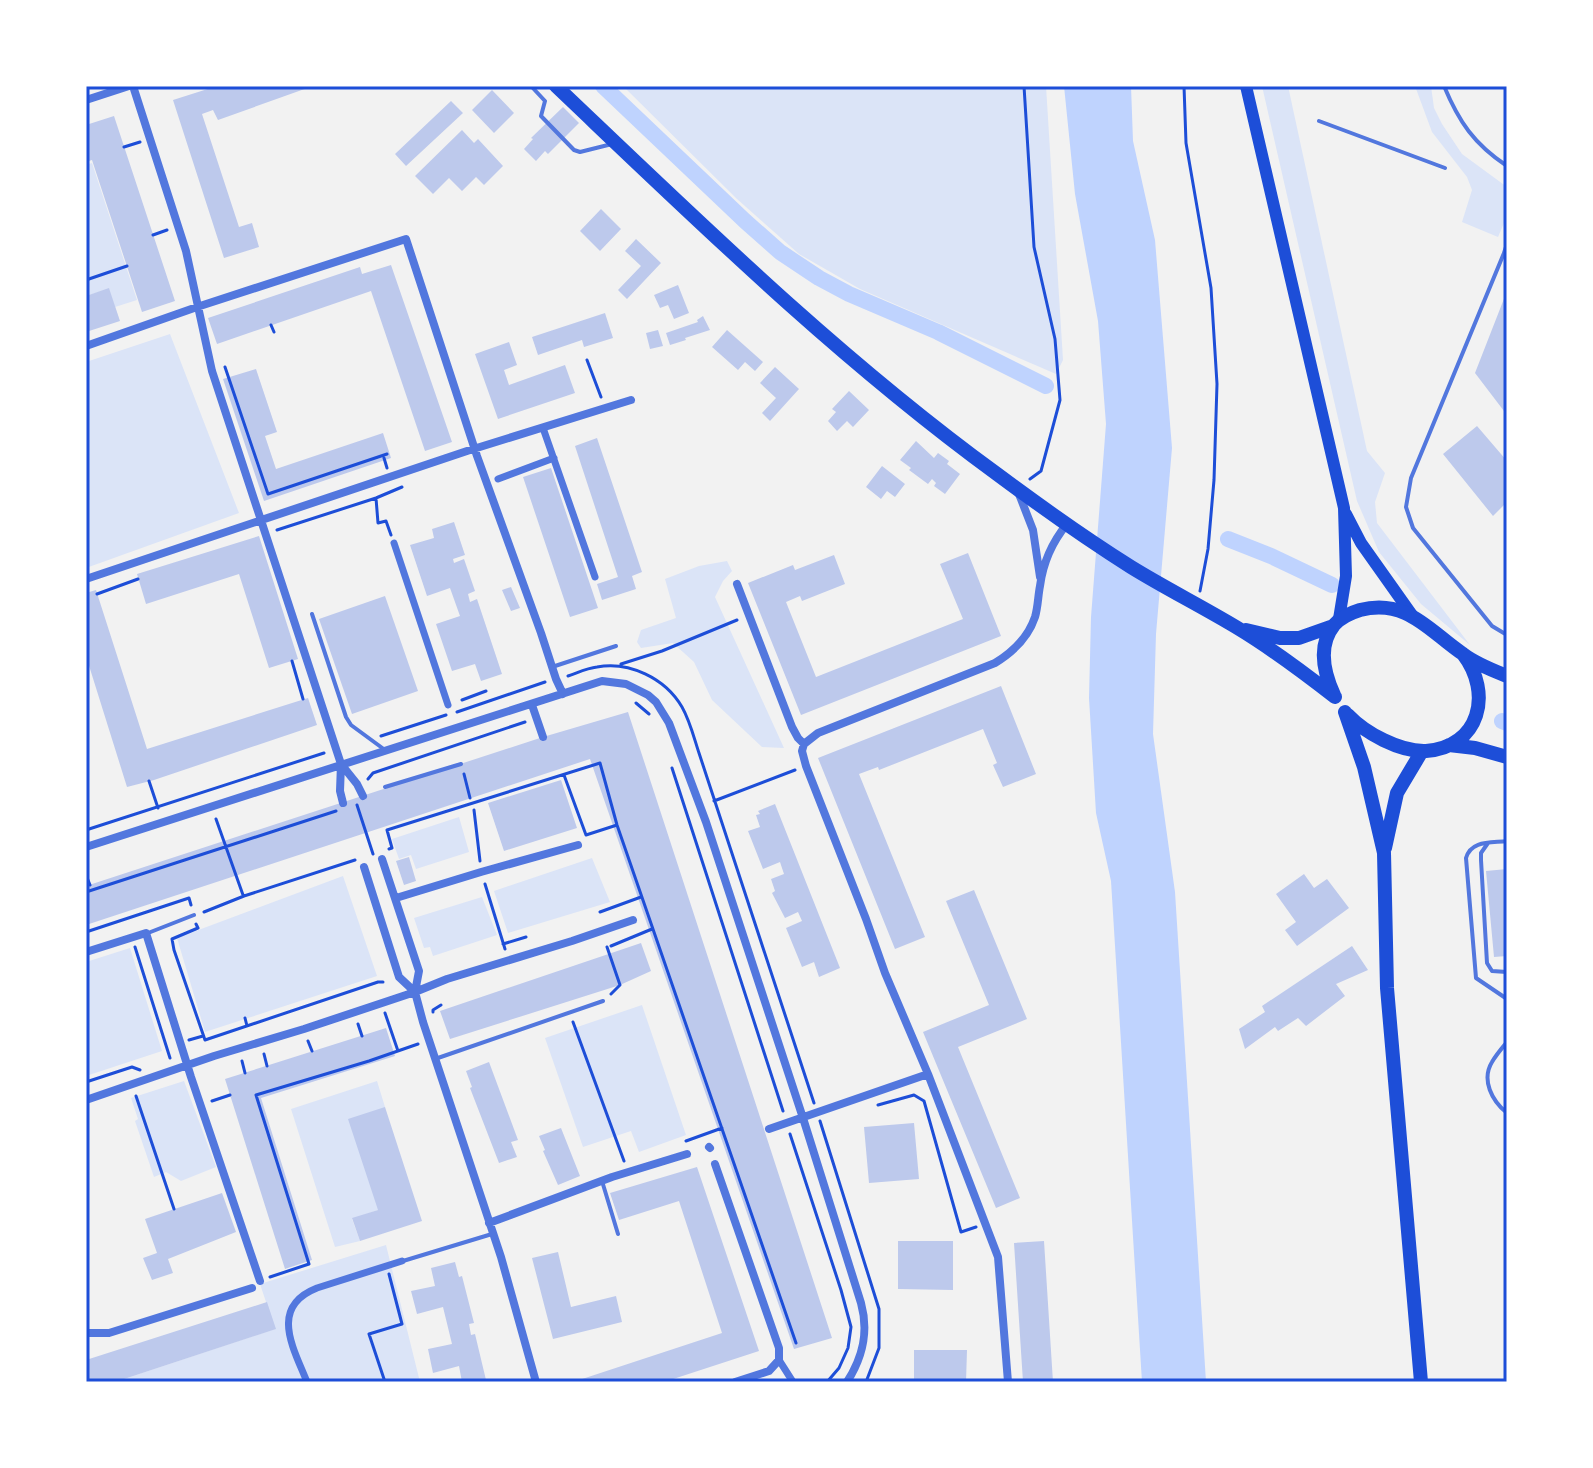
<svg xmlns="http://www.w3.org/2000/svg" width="1593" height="1468" font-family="'PT Sans',sans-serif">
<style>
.green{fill:#dbe4f7}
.water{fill:#bfd3fe}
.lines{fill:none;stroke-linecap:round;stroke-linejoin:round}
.canal{stroke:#bfd3fe;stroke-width:16}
.building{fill:#bdc9ec}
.path{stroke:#1d4ed8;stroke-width:3}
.service{stroke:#5277de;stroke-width:4}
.pedestrian{stroke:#5277de;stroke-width:7}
.minor{stroke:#5277de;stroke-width:8}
.secondary{stroke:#1d4ed8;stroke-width:12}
.primary{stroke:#1d4ed8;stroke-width:14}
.neatline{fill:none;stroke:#1d4ed8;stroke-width:3}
</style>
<rect width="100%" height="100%" fill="#f2f2f2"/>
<path class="green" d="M623 86H1046L1063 360 1056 374 860 289 799 254 737 199Z
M1262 86H1288L1367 451 1385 473 1375 502 1377 523 1470 645 1421 604 1379 552 1357 501Z
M1415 86H1431L1434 108 1442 124 1462 154 1507 187V216L1498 237 1462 222 1472 190 1467 177 1432 132Z
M92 163 137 300 115 307 109 289 86 296V165Z
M170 334 239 513 86 568V362Z
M727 561 732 571 723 581 715 597 784 748 762 747 712 700 694 662 673 643 641 648 637 642 641 630 676 618 665 579 699 566Z
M459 817 469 852 416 869 411 855 399 859 392 839Z
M592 858 610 902 508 933 494 891Z
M343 876 377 976 205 1032 177 938Z
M482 897 497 935 433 956 430 947 424 948 414 918Z
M130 948 162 1051 86 1076V962Z
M642 1005 686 1135 639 1152 631 1131 583 1147 545 1038Z
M184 1081 216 1167 181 1181 166 1172 154 1177 135 1121 138 1119 131 1098Z
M377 1081 385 1107 378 1210 352 1219 360 1241 335 1247 291 1109Z
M386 1245 420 1382H115L275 1329 260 1284Z"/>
<path class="water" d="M1064 86H1131L1133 141 1155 240 1172 448 1156 634 1153 734 1175 892 1206 1382H1142L1111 881 1096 813 1089 698 1091 617 1106 424 1098 321 1075 194Z"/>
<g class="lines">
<path class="canal" d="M603 86 745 221 780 252 819 278 849 294 938 332 1046 386
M1228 539 1271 556 1332 585
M1502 721 1507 723"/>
</g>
<path class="building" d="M217 86H313L218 120 213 110 202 114 239 227 252 223 259 247 224 258 173 100Z
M492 90 514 113 494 133 472 110Z
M451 101 463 113 406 166 395 154Z
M563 107 579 123 548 154 545 151 536 161 524 149 533 139 531 138Z
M114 116 175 301 142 312 92 160 86 162V125Z
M462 130 474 143 478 139 503 166 484 185 476 177 462 191 449 178 433 194 415 176Z
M601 209 621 229 600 251 580 231Z
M636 239 661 263 627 299 618 290 641 266 625 251Z
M391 265 452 442 425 451 371 291 217 344 208 318 360 267 362 274Z
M678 285 689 313 674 319 668 305 660 308 654 295Z
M109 288 120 321 86 332V296Z
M1507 291V415L1475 373Z
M605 313 613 338 584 347 582 340 538 355 532 337Z
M703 316 710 330 685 338 686 340 670 345 666 333 698 322 697 320Z
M658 330 663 346 650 349 646 333Z
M727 330 763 362 755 371 745 362 738 370 712 347Z
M509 342 517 365 504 370 509 385 565 365 575 393 498 419 475 354Z
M775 367 799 389 770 421 762 413 776 398 760 383Z
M256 369 277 432 265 436 276 469 383 433 391 458 264 501 223 379Z
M849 391 869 410 853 427 847 421 837 431 828 421 836 412 832 409Z
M1477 426 1507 461V502L1493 516 1443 454Z
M597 438 642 572 632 576 636 589 602 600 597 584 618 577 575 446Z
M916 441 934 458 938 453 949 461 947 464 960 474 945 494 934 486 936 483 932 479 928 484 909 470 911 468 900 460Z
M882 466 905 484 895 497 887 491 881 499 866 487Z
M551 468 598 608 570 617 523 477Z
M454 522 465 555 453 559 454 563 464 559 475 591 468 594 470 602 477 599 502 674 481 681 475 664 452 671 436 624 460 616 450 588 427 596 410 545 434 538 432 529Z
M259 536 298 659 269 668 239 574 146 604 137 574Z
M968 553 1001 636 801 715 748 583 793 565 795 570 834 555 845 584 802 601 800 596 786 602 816 677 963 619 940 564Z
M511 587 520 608 511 611 502 590Z
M96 590 147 749 308 698 317 725 154 780 127 787 86 656V593Z
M385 596 418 691 352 714 319 619Z
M1001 686 1036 774 1003 787 993 765 997 763 983 729 879 770 878 767 859 774 925 937 895 949 818 758Z
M628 712 832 1338 794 1349 590 759 86 925V886L543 737Z
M561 780 577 828 504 851 488 803Z
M775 804 840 968 819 977 814 962 802 967 786 928 802 921 798 912 785 918 772 893 775 891 771 879 784 874 780 862 763 869 748 831 760 827 756 815 760 814 758 811Z
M409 857 416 881 404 885 396 861Z
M1507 869V956L1494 957 1486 871Z
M1304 874 1314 888 1327 879 1349 908 1297 946 1285 930 1296 922 1276 894Z
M974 890 1027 1019 958 1047 1020 1198 996 1208 923 1032 989 1005 946 901Z
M641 943 651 971 620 985 450 1039 440 1011Z
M1352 946 1368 970 1336 984 1345 996 1306 1026 1298 1018 1278 1031 1275 1027 1245 1049 1239 1029 1265 1012 1262 1006Z
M386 1028 395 1056 261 1098 312 1260 285 1269 225 1079Z
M489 1062 518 1140 511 1142 517 1157 499 1163 470 1088 472 1087 466 1071Z
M385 1107 422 1221 360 1241 352 1218 378 1210 348 1119Z
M914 1123 919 1179 869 1183 864 1127Z
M561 1128 580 1176 558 1185 543 1151 545 1150 539 1136Z
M697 1167 759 1351 664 1382H573L722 1333 679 1201 619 1220 610 1193Z
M222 1193 236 1232 168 1259 173 1273 152 1280 143 1258 157 1253 145 1219Z
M898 1241H953V1290L898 1289Z
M1044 1241 1053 1382H1023L1014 1243Z
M558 1252 571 1307 616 1296 622 1322 553 1339 532 1258Z
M455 1262 459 1277 462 1276 474 1323 469 1324 471 1335 475 1334 486 1380 482 1382H462L459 1366 433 1373 428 1349 452 1344 443 1307 417 1314 411 1291 435 1286 431 1268Z
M267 1302 276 1329 115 1382H86V1360Z
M914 1350H967L966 1382H914Z"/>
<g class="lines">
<path class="path" d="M1024 86 1034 247 1055 339 1060 400 1041 471 1030 479
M1184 86 1186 143 1211 288 1217 384 1214 480 1208 549 1200 591
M124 147 140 142
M153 235 167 230
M86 280 127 266
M271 325 274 332
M587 360 601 397
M225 367 268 494 387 454
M384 458 387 468
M376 498 378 523 386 521 391 535
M277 530 376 498 402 487
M97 594 138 579
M292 661 303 699
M621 664 662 651 737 620
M568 676C577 673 587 668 597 667 629 661 665 678 682 707 690 721 694 738 699 753L814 1103
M462 700 486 691
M636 703 649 714
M457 712 545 682
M381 736 446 715
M672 768 783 1111
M464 774 470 798
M564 775 586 835 617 825
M368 779 373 773 525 722
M149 781 158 808
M714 801 795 770
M357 805 373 854
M474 810 480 861
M216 819 243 895
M86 830 324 753
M389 849 392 848 387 830 600 763 617 825 796 1343
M86 875 90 885
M485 884 505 949
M86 892 336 811
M204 912 244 896 355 860
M600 912 641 897
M196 924 198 928 172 939 174 950 205 1040 378 982H383
M86 932 189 898 191 905
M503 944 526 937
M611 946 652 929
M135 947 170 1058
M607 947 620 985 611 994
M433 1012V1010L441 1005
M385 1013 398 1051
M245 1018 247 1026
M573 1022 624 1161
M358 1024 362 1036
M189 1040 203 1036
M308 1041 312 1051
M264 1054 267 1066
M242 1061 245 1073
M86 1082 132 1067 140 1070
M136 1096 174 1209
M212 1101 230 1095
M878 1105 914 1095 924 1101 961 1232 976 1227
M820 1121 879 1309V1348L866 1382
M790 1134 841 1290 851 1327 848 1348 839 1368 827 1382
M686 1141 722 1128
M270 1277 309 1264 256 1095 369 1061 418 1044
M385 1382 369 1334 402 1324 389 1274"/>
<path class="service" d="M531 86 545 101 541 116 574 150 580 152 612 144
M1444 86C1459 122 1474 144 1507 166
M1319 121 1445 168
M1507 244 1504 253 1507 254
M1504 253 1411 478 1406 507 1413 528 1492 626 1507 635
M312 614 346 717 351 725 385 750
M552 667 616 646
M385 787 461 764
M1507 841C1491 843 1471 840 1466 858L1476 978 1507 999
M1488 843 1481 853V860L1487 963 1492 971 1507 972
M148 933 194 915
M1507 1042C1502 1048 1496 1055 1492 1062 1481 1080 1492 1101 1507 1113
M435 1059 603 1001
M602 1181 618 1234
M403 1261 492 1234"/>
<path class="pedestrian" d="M543 428 595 577
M498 479 554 458
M394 543 448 705
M779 1360 793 1382
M307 1382C293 1347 269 1307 317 1288L402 1261"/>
<path class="minor" d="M133 86 186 251 212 371 341 764 340 791 343 803
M86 100 129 86
M86 346 197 307 406 239 477 456 541 633 556 679 563 694
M1019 494 1033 530 1040 577
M86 579 467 451 631 400
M737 584 792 727 798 738 804 744 802 751 806 766 866 919 885 973 928 1074 998 1257 1008 1382
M532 705 543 737
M804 744 818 733 995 663C1013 652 1028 638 1035 617 1038 607 1038 596 1040 586 1043 563 1053 541 1067 524
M341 764 357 784 363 796
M86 847 602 681 626 684 648 695 656 702 669 723 706 822 803 1118 861 1303C869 1332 863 1357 847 1382
M382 859 419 971 415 992 423 1022 501 1257 536 1382
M364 867 399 977 415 992
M396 898 481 872 578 845
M86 952 146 933 191 1077 260 1281
M86 1100 214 1056 304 1029 415 992 447 979 572 941 633 920
M769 1129 928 1074
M709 1147 710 1148
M715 1164 779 1348V1360L769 1371 735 1382
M489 1223 612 1177 687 1154
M86 1333H109L252 1288"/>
<path class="secondary" d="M1246 86 1344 508 1346 576 1339 619
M1346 514 1361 543 1412 615"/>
<path class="primary" d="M556 86C698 221 838 358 997 474 1040 506 1085 538 1131 567 1165 588 1201 606 1236 627 1271 648 1303 672 1335 697
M1246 630 1280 638H1299L1333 626
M1334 695C1324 673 1317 646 1334 625 1341 617 1350 613 1360 610 1407 598 1429 631 1463 654 1476 664 1492 670 1507 676
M1345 712 1364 767 1384 853 1387 988 1421 1382
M1348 715C1365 733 1400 752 1426 751 1480 747 1493 693 1463 654
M1449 745 1475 748 1507 757
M1385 848 1397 793 1422 751"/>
</g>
<rect width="1593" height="1468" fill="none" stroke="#ffffff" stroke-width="176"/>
<rect x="88" y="88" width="1417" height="1292" class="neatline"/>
</svg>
